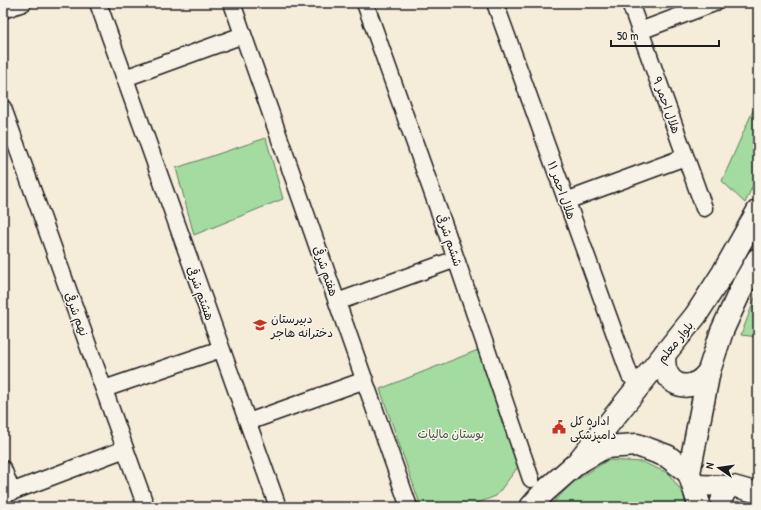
<svg xmlns="http://www.w3.org/2000/svg" width="761" height="510" font-family="'Patrick Hand','Playpen Sans Arabic',sans-serif">
<style>
.green{fill:#a3dba0;stroke:#607c5e}
.lines{fill:none;stroke-linecap:round;stroke-linejoin:round}
.minor-casing{stroke:#1c1c1c;stroke-width:19}
.tertiary-casing{stroke:#1c1c1c;stroke-width:23}
.secondary-casing{stroke:#1c1c1c;stroke-width:25}
.minor{stroke:#f7f3e8;stroke-width:16}
.tertiary{stroke:#f7f3e8;stroke-width:20}
.secondary{stroke:#f7f3e8;stroke-width:22}
.labels{text-anchor:middle;dominant-baseline:central;stroke-width:3;stroke-linejoin:round;paint-order:stroke}
.street-label{font-size:12px;fill:#1c1c1c;stroke:#f7f3e8}
.poi-label{font-size:12px;fill:#1c1c1c;stroke:#f7f3e8;text-anchor:start}
.park-label{font-size:12px;fill:#454;stroke:#f7f3e8}
</style>
<rect width="100%" height="100%" fill="#f5ecda"/>
<filter id="ink" filterUnits="userSpaceOnUse"><feTurbulence type="fractalNoise" baseFrequency=".025" numOctaves="2"/><feDisplacementMap in="SourceGraphic" scale="8" xChannelSelector="R" yChannelSelector="G"/><feConvolveMatrix kernelMatrix="1 2 1 2 8 2 1 2 1" color-interpolation-filters="sRGB"/></filter>
<g filter="url(#ink)">
<path class="green" d="M758 99V174L745 203 722 181Z
M266 138 283 199 194 235 176 168Z
M758 290V337L741 335Z
M478 350 518 467 496 496 467 507H421L380 389Z
M608 460 642 462 668 473 683 493 686 507H549L573 482Z"/>
<g class="lines">
<g class="minor-casing">
<path id="minor" d="M98 3 278 507
M232 3 409 507
M365 3 456 259 531 479
M495 3 630 376
M630 3 704 208
M3 10 23 3
M640 31 714 3
M125 78 243 35
M3 108 146 507
M566 201 685 157
M337 302 456 259
M104 389 221 349
M248 422 365 380
M3 469 12 492
M3 495 125 449"/>
</g>
<g class="tertiary-casing">
<path id="tertiary" d="M693 485 733 486 758 493
M724 507 721 501 726 491 733 486"/>
</g>
<g class="secondary-casing">
<path id="secondary" d="M665 353C659 385 691 398 709 371
M577 463 696 315 723 273 758 211
M689 473 709 371 722 331 743 285 758 259
M531 507 544 492 577 463 605 447 637 445 667 456 689 473 700 507"/>
</g>
<use href="#minor" class="minor"/>
<use href="#tertiary" class="tertiary"/>
<use href="#secondary" class="secondary"/>
</g>
</g>
<defs>
<g id="school-bare" transform="scale(1.08)"><path d="M0-5L7-2L0 1L-7-2ZM-4 1L0 2.5L4 1V4Q0 6-4 4Z" fill="#c8321e" stroke="#f7f3e8" stroke-width="2.5" paint-order="stroke"/></g>
<g id="civic-bare" transform="scale(1.08)"><path d="M-.6-6.5H3V-4.5H.6V-3L4-1V1h2V6H-6V1h2V-1L-.6-3ZM-1.2 2.5V6h2.4V2.5Z" fill="#c8321e" stroke="#f7f3e8" stroke-width="2.5" paint-order="stroke"/></g>
</defs>
<g fill-rule="evenodd">
<use href="#school-bare" x="260" y="325"/>
<use href="#civic-bare" x="559" y="427"/>
</g>
<g class="labels">
<g class="street-label">
<text transform="translate(667 105) rotate(70)">هلال احمر ۹</text>
<text transform="translate(562 190) rotate(70)">هلال احمر ۱۱</text>
<text transform="translate(450 240) rotate(71)">ششم شرقی</text>
<text transform="translate(326 271) rotate(71)">هفتم شرقی</text>
<text transform="translate(201 293) rotate(70)">هشتم شرقی</text>
<text transform="translate(77 314) rotate(70)">نهم شرقی</text>
<text transform="translate(675 342) rotate(-51)">بلوار معلم</text>
</g>
<g class="poi-label">
<text x="271" y="318">دبیرستان<tspan x="271" dy="14">دخترانه هاجر</tspan></text>
<text x="570" y="420">اداره کل<tspan x="570" dy="14">دامپزشکی</tspan></text>
</g>
<g class="park-label">
<text x="451" y="433">بوستان مالیات</text>
</g>
</g>
<rect width="761" height="510" fill="none" stroke="#f7f3e8" stroke-width="16"/>
<rect x="8" y="8" width="745" height="494" fill="none" stroke="#1c1c1c" stroke-width="1.5" filter="url(#ink)"/>
<g transform="translate(719 468) rotate(283)" stroke="#f7f3e8" stroke-width="3" paint-order="stroke">
<path d="M0-3L7 15L0 10L-7 15Z" fill="#1c1c1c"/>
<text y="-6" font-size="11" font-weight="bold" text-anchor="middle" fill="#1c1c1c">N</text>
</g>
<path d="M611 40v6h108v-6" fill="none" stroke="#1c1c1c" stroke-width="2"/>
<text x="617" y="40" font-size="12" fill="#1c1c1c" stroke="#f7f3e8" stroke-width="3" paint-order="stroke">50 m</text>
</svg>
